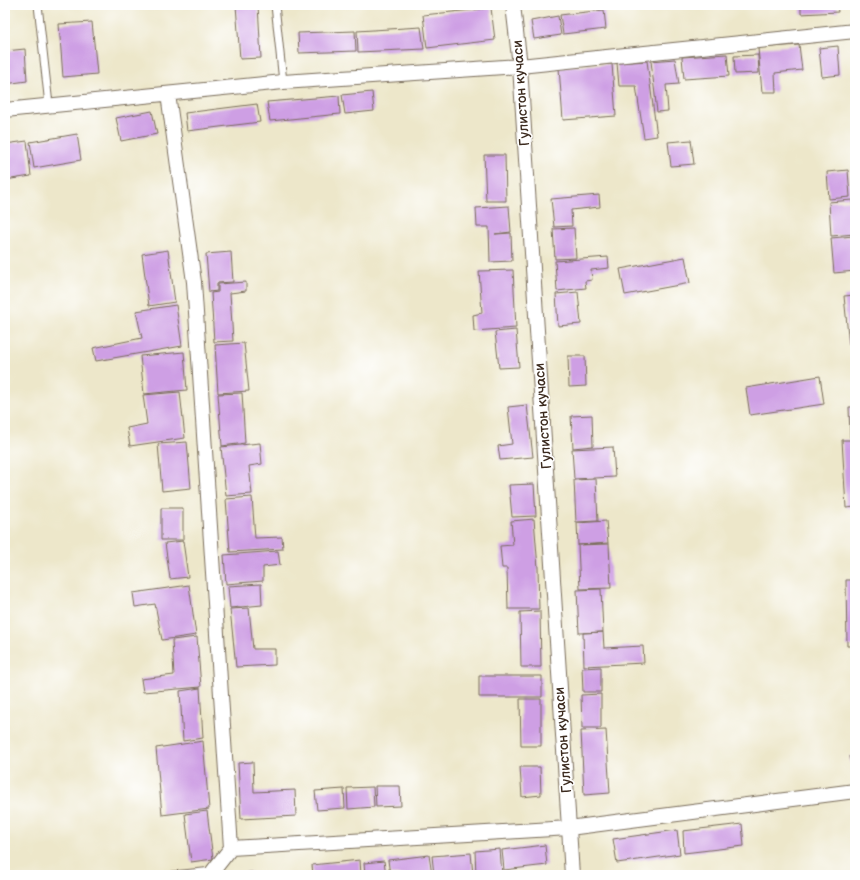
<svg xmlns="http://www.w3.org/2000/svg" width="860" height="880" font-family="'Balsamiq Sans',sans-serif">
<style>
.building{fill:#ce9fe4}
.lines{fill:none;stroke-linecap:round;stroke-linejoin:round}
.service-casing{stroke:#796c5a;stroke-width:9}
.minor-casing{stroke:#796c5a;stroke-width:16}
.service{stroke:#fff;stroke-width:7}
.minor{stroke:#fff;stroke-width:14}
.labels{text-anchor:middle;dominant-baseline:central;stroke-width:3;stroke-linejoin:round;paint-order:stroke}
.street-label{font-size:14px;fill:#3b2a1e;stroke:#fff}
</style>
<rect width="100%" height="100%" fill="#fff"/>
<filter id="ink" filterUnits="userSpaceOnUse"><feTurbulence type="fractalNoise" baseFrequency=".025" numOctaves="2"/><feDisplacementMap in="SourceGraphic" scale="8" xChannelSelector="R" yChannelSelector="G"/><feConvolveMatrix kernelMatrix="1 2 1 2 8 2 1 2 1" color-interpolation-filters="sRGB"/></filter>
<filter id="wash" filterUnits="userSpaceOnUse"><feTurbulence type="fractalNoise" baseFrequency=".012" numOctaves="4" result="noise"/><feDisplacementMap in="SourceGraphic" scale="16" xChannelSelector="R" yChannelSelector="G"/><feGaussianBlur stdDeviation="0.9" result="paint"/><feColorMatrix in="noise" values="0 0 0 0 0 0 0 0 0 0 0 0 0 0 0 0 0 1.4 0 .05"/><feComposite in="paint" operator="in"/></filter>
<g filter="url(#wash)">
<rect width="100%" height="100%" fill="#ede7ca"/>
<g id="blocks">
<path class="building" d="M236 5H258L261 58 240 59Z
M801 5H837L838 12 801 14Z
M491 8 495 40 427 48 423 15Z
M604 10 606 29 563 34 560 15Z
M558 16 561 35 534 39 531 21Z
M92 22 97 74 63 77 59 24Z
M421 27 424 49 358 52 357 31Z
M355 31 356 51 299 53 298 33Z
M799 45 802 70 775 73 776 92H762L758 48Z
M838 46 840 75 822 77 819 48Z
M25 49 27 81 5 84V51Z
M727 54 729 76 684 79 682 57Z
M758 55 759 73 735 74 734 56Z
M675 59 679 84 666 85 668 111 657 112 651 61Z
M647 61 657 136 644 138 636 86H619L617 63Z
M612 64 616 116 563 120 559 68Z
M372 92 374 111 345 114 342 95Z
M339 96 340 114 270 121 267 102Z
M257 104 260 122 187 131 185 113Z
M152 111 157 134 121 141 116 118Z
M77 134 81 160 34 168 30 142Z
M691 140 694 164 671 166 668 142Z
M27 141 31 176 5 180V144Z
M484 155H505L506 201H486Z
M848 170 850 197 829 199 827 172Z
M599 195 600 207 571 210 572 226 554 227 551 199Z
M852 200 855 234 831 236 829 202Z
M509 206 511 232 495 234 511 233 512 261 490 262 489 227H477L476 208Z
M574 228 576 258 555 259 553 229Z
M854 236 855 271 834 273 831 238Z
M168 250 175 302 149 306 142 254Z
M231 252 233 282 217 283V291L209 292 206 254Z
M608 257 609 268 591 270 592 280 585 281 586 288 557 291 555 261Z
M685 257 690 283 625 295 620 269Z
M513 270 516 328 474 331 473 315 482 313 479 271Z
M246 282V291L230 293 233 341 214 342 211 293 218 292V284Z
M578 292 581 324 558 326 556 294Z
M855 295V344L849 345 844 296Z
M176 305 182 346 96 361 93 348 142 338 136 311Z
M516 330 519 367 499 368 495 332Z
M244 343 249 391 218 393 215 345Z
M184 352 187 390 144 394 140 356Z
M568 356H585L586 386 569 387Z
M820 376 824 404 750 415 746 388Z
M180 392 185 438 130 446 127 428 147 424 143 395Z
M242 393 245 443 222 446 218 394Z
M527 405 533 457 500 460 498 446 512 444 508 407Z
M849 407H855V437L850 438Z
M592 415 593 446 573 448 571 416Z
M842 440H855V507L846 508Z
M187 442 191 488 162 491 158 444Z
M260 443 262 464 249 466 252 494 226 496 221 447Z
M613 447 615 477 574 479 572 449Z
M596 479 598 521 576 522 574 480Z
M534 484 536 516 512 517 509 485Z
M252 497 255 538 282 537 283 549 230 552 226 499Z
M161 508H183V540H161Z
M534 519 538 568 539 609H508L507 568H502L500 546 513 545 511 521Z
M606 521 608 543 578 545 577 523Z
M183 541 188 577 170 579 165 543Z
M609 544 611 588 580 589 578 545Z
M278 551 280 565 263 567V581L226 584 224 555Z
M846 580H855V646H847Z
M261 584 262 605 230 608 228 586Z
M189 585 196 635 162 640 155 604 135 607 133 593Z
M601 589 603 632 579 633 577 590Z
M249 608 253 649H275V665L236 667 230 609Z
M540 611 541 667H521L520 612Z
M603 632 604 648 643 646 644 663 584 666 583 633Z
M197 637 201 687 143 692 141 679 174 675 172 640Z
M601 667V692H583L582 668Z
M479 676H542V697H479Z
M200 688 203 738 183 741 180 691Z
M601 694V728H582L581 695Z
M520 699H541V746H521Z
M606 730 610 793 584 795 581 731Z
M203 741 209 809 162 815 156 748Z
M855 755V775H852L850 756Z
M253 762 254 792 295 790 296 816 241 819 238 763Z
M520 767H540L541 795 522 797Z
M375 786H400L401 806 376 807Z
M373 787 374 807 348 809 347 788Z
M344 789 345 808 317 810 315 791Z
M207 811 213 859 191 862 185 814Z
M742 824 744 846 684 853 683 831Z
M677 830 680 854 617 863 613 839Z
M545 845 547 865 504 870 502 850Z
M500 849 502 875H476L475 851Z
M471 853 473 875H434L432 856Z
M429 855 432 875H390L388 860Z
M360 860 361 875H313L312 865Z
M384 861 386 875H365L364 863Z
M252 872V875H230V874Z"/>
</g>
</g>
<g filter="url(#ink)">
<use href="#blocks" fill-opacity="0" stroke="#796c5a" stroke-width="1"/>
<g class="lines">
<g class="service-casing">
<path id="service" d="M38 5 49 105
M275 5 283 82
M173 875 213 871"/>
</g>
<g class="minor-casing">
<path id="minor" d="M513 5 520 66 572 875
M168 94 194 282 231 848
M5 110 283 82 520 66 855 31
M231 848 569 828 855 791
M214 875 213 871 231 848"/>
</g>
<use href="#service" class="service"/>
<use href="#minor" class="minor"/>
</g>
</g>
<g class="labels">
<g class="street-label">
<text transform="translate(521 93) rotate(-94)">Гулистон кучаси</text>
<text transform="translate(543 416) rotate(-94)">Гулистон кучаси</text>
<text transform="translate(563 740) rotate(-94)">Гулистон кучаси</text>
</g>
</g>
<rect width="860" height="880" fill="none" stroke="#fff" stroke-width="20"/>
</svg>
